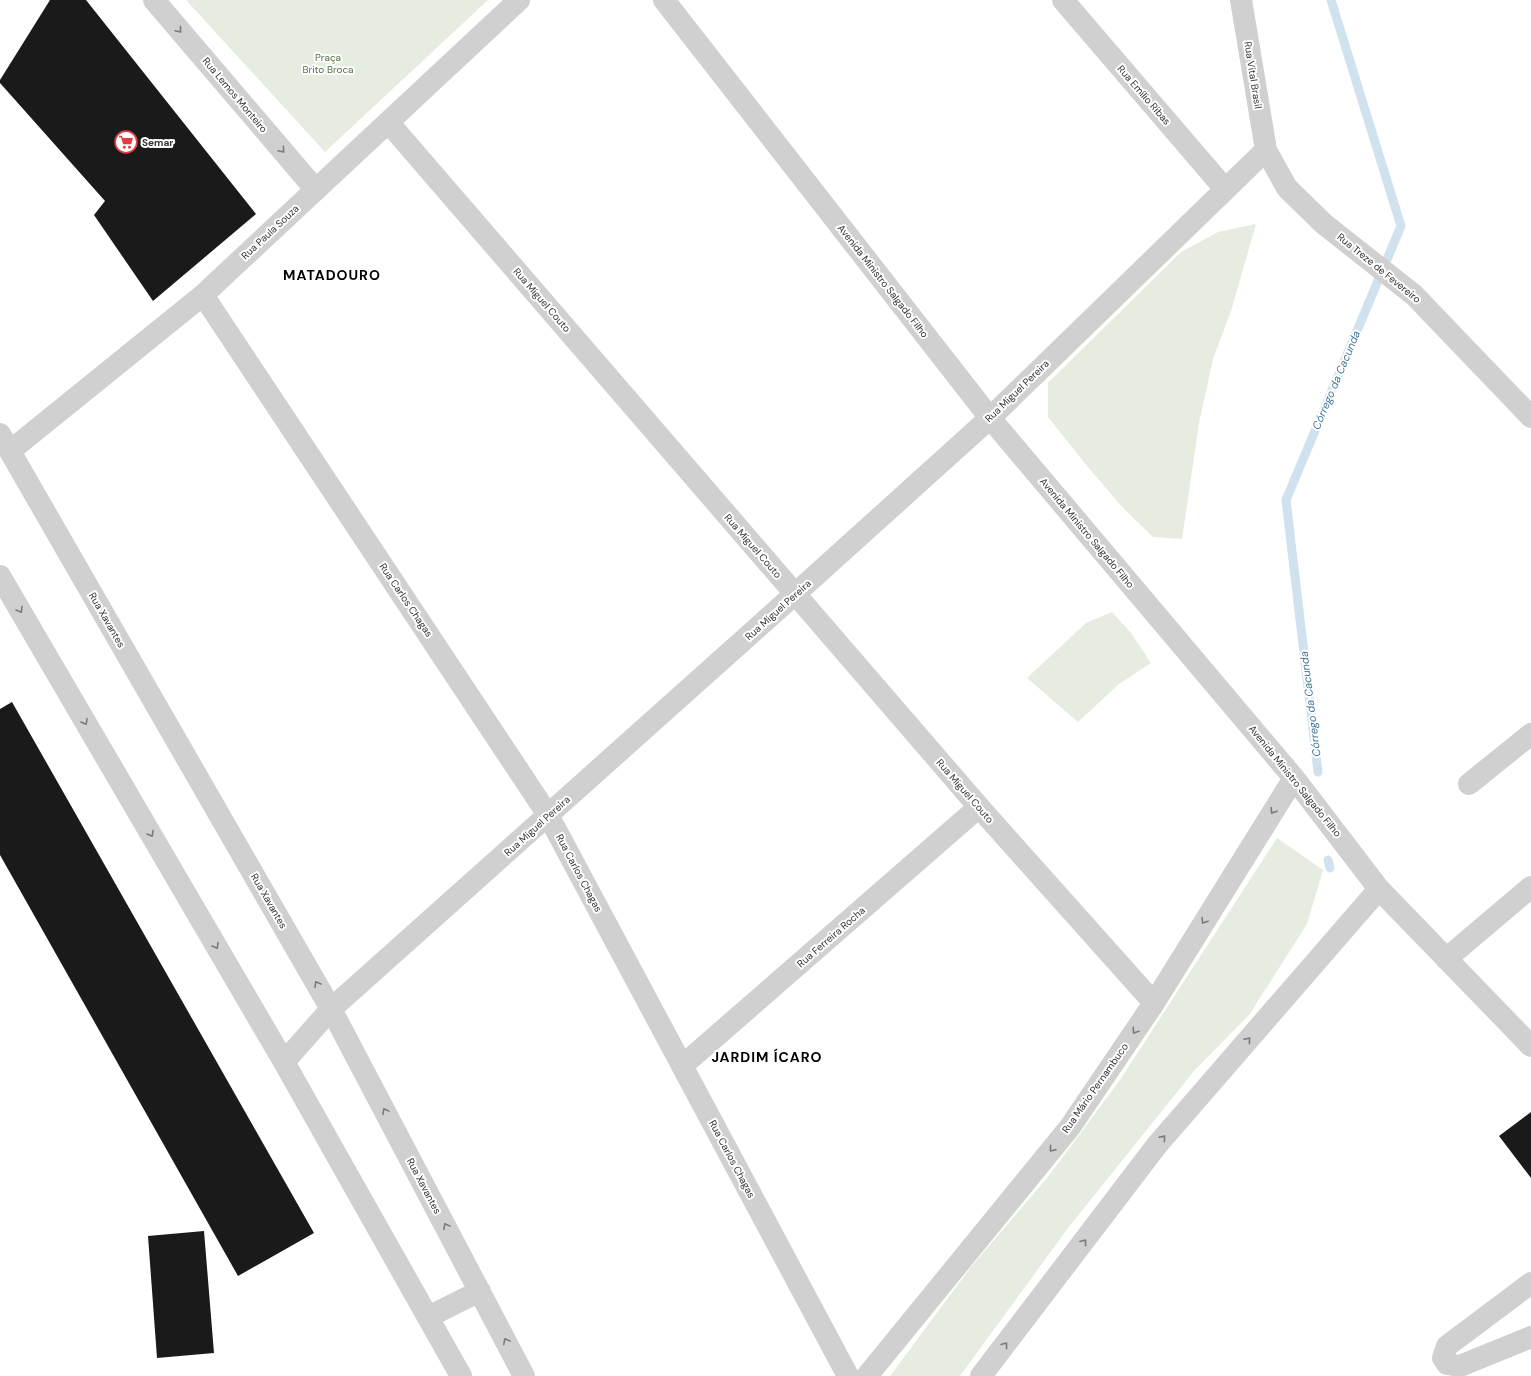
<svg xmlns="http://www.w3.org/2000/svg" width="1531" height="1376" font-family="'DM Sans',sans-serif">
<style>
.green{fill:#e6ecdf}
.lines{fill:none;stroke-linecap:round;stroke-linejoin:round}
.stream{stroke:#cfe2ee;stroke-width:9}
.building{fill:#1a1a1a}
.minor{stroke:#d0d0d0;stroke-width:22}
.oneway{stroke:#7a7a7a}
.labels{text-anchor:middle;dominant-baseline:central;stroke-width:4;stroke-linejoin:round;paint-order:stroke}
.park-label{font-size:10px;fill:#56703f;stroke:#fff}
.street-label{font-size:10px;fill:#333;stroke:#fff}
.poi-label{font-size:10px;font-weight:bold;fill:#333;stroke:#fff;text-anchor:start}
.water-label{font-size:11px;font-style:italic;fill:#3f7597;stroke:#fff}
.district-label{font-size:14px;font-weight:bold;letter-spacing:1px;fill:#000;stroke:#fff}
</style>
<rect width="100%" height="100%" fill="#fff"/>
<path class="green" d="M186 0H488L325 152Z
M1256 224 1231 311 1213 359 1199 423 1182 539 1153 537 1123 508 1087 466 1048 417V383L1181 252 1218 232Z
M1112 612 1131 633 1151 663 1119 684 1078 722 1027 678 1086 623Z
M1277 838 1323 870 1307 924 1249 1015 1194 1071 1068 1228 960 1376H890L971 1267 1047 1178 1120 1080Z"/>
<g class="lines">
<path class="stream" d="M1318 772 1286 500 1401 226 1331 0
M1328 860 1330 868"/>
</g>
<path class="building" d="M50 0H86L256 214 153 301 94 215 105 201 0 83V80Z
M12 702 314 1233 238 1276 0 855V709Z
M1531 1112V1178L1499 1136Z
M204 1231 214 1353 157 1358 148 1236Z"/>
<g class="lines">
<path class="minor" d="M154 0 316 190
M664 0 990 418 1294 778 1379 889 1531 1046
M1063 0 1225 189
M1241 0 1266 150 1287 188 1324 224 1414 295 1531 417
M388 122 979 807 1154 1003
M203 295 548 815 848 1376
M0 434 331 1009 524 1376
M10 451 203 295 519 0
M0 576 284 1062 461 1376
M1469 784 1531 734
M1446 959 1531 887
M284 1062 331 1009 795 594 990 418 1266 150
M682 1066 979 807
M1531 1283 1447 1346 1443 1358 1447 1364 1460 1366 1531 1337
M428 1317 480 1291
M867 1376 1070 1127 1154 1003 1294 778
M981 1376 1157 1145 1379 889"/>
</g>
<defs><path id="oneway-chevron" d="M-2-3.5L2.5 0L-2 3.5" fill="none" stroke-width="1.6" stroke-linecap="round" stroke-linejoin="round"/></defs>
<g class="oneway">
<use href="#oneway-chevron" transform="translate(179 30) rotate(50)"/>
<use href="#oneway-chevron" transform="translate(282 150) rotate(50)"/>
<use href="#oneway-chevron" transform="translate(20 610) rotate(60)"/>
<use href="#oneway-chevron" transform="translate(85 722) rotate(60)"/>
<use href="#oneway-chevron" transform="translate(1273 811) rotate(122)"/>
<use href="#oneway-chevron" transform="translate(151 834) rotate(60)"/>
<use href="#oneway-chevron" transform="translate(1204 921) rotate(122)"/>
<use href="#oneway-chevron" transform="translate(216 946) rotate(60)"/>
<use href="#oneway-chevron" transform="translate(317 984) rotate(-120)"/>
<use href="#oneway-chevron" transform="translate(1135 1031) rotate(124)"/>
<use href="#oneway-chevron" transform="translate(1248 1040) rotate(-49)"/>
<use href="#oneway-chevron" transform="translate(385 1111) rotate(-118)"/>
<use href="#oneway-chevron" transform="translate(1163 1138) rotate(-49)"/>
<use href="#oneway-chevron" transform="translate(1052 1149) rotate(129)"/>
<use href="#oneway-chevron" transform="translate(446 1226) rotate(-118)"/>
<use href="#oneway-chevron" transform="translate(1084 1242) rotate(-53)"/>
<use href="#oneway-chevron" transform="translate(506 1341) rotate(-118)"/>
<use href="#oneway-chevron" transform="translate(1005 1345) rotate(-53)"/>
</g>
<defs>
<g id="supermarket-ring" transform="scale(1.15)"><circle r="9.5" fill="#fff" stroke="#e63946" stroke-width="1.5"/><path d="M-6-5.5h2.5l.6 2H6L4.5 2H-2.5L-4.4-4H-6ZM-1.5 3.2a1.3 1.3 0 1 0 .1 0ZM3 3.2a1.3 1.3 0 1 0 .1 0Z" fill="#e63946"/></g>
</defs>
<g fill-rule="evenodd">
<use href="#supermarket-ring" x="126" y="142"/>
</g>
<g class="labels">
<g class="park-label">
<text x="328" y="57">Praça<tspan x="328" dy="12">Brito Broca</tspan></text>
</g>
<g class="street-label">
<text transform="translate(1253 75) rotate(81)">Rua Vital Brasil</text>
<text transform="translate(235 95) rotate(50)">Rua Lemos Monteiro</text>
<text transform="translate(1144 95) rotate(49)">Rua Emílio Ribas</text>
<text transform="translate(270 232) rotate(-43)">Rua Paula Souza</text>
<text transform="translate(1379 268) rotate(39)">Rua Treze de Fevereiro</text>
<text transform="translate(883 281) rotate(52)">Avenida Ministro Salgado Filho</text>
<text transform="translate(542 300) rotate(49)">Rua Miguel Couto</text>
<text transform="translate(1017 391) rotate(-44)">Rua Miguel Pereira</text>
<text transform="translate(1087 533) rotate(50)">Avenida Ministro Salgado Filho</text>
<text transform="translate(753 546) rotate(49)">Rua Miguel Couto</text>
<text transform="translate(406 600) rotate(56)">Rua Carlos Chagas</text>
<text transform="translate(778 610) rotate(-42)">Rua Miguel Pereira</text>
<text transform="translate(107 620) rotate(60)">Rua Xavantes</text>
<text transform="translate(1295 781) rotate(51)">Avenida Ministro Salgado Filho</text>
<text transform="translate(965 791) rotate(49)">Rua Miguel Couto</text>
<text transform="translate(537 826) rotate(-42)">Rua Miguel Pereira</text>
<text transform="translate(579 873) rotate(62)">Rua Carlos Chagas</text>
<text transform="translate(269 901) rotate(60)">Rua Xavantes</text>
<text transform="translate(831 937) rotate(-41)">Rua Ferreira Rocha</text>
<text transform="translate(1095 1088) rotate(-55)">Rua Mário Pernambuco</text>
<text transform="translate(732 1159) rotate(62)">Rua Carlos Chagas</text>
<text transform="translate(424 1186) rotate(62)">Rua Xavantes</text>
</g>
<g class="poi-label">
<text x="142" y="142">Semar</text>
</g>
<g class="water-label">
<text transform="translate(1336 380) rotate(-67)">Córrego da Cacunda</text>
<text transform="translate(1310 704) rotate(-97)">Córrego da Cacunda</text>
</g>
<g class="district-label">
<text x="332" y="275">MATADOURO</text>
<text x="767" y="1057">JARDIM ÍCARO</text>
</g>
</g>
</svg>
